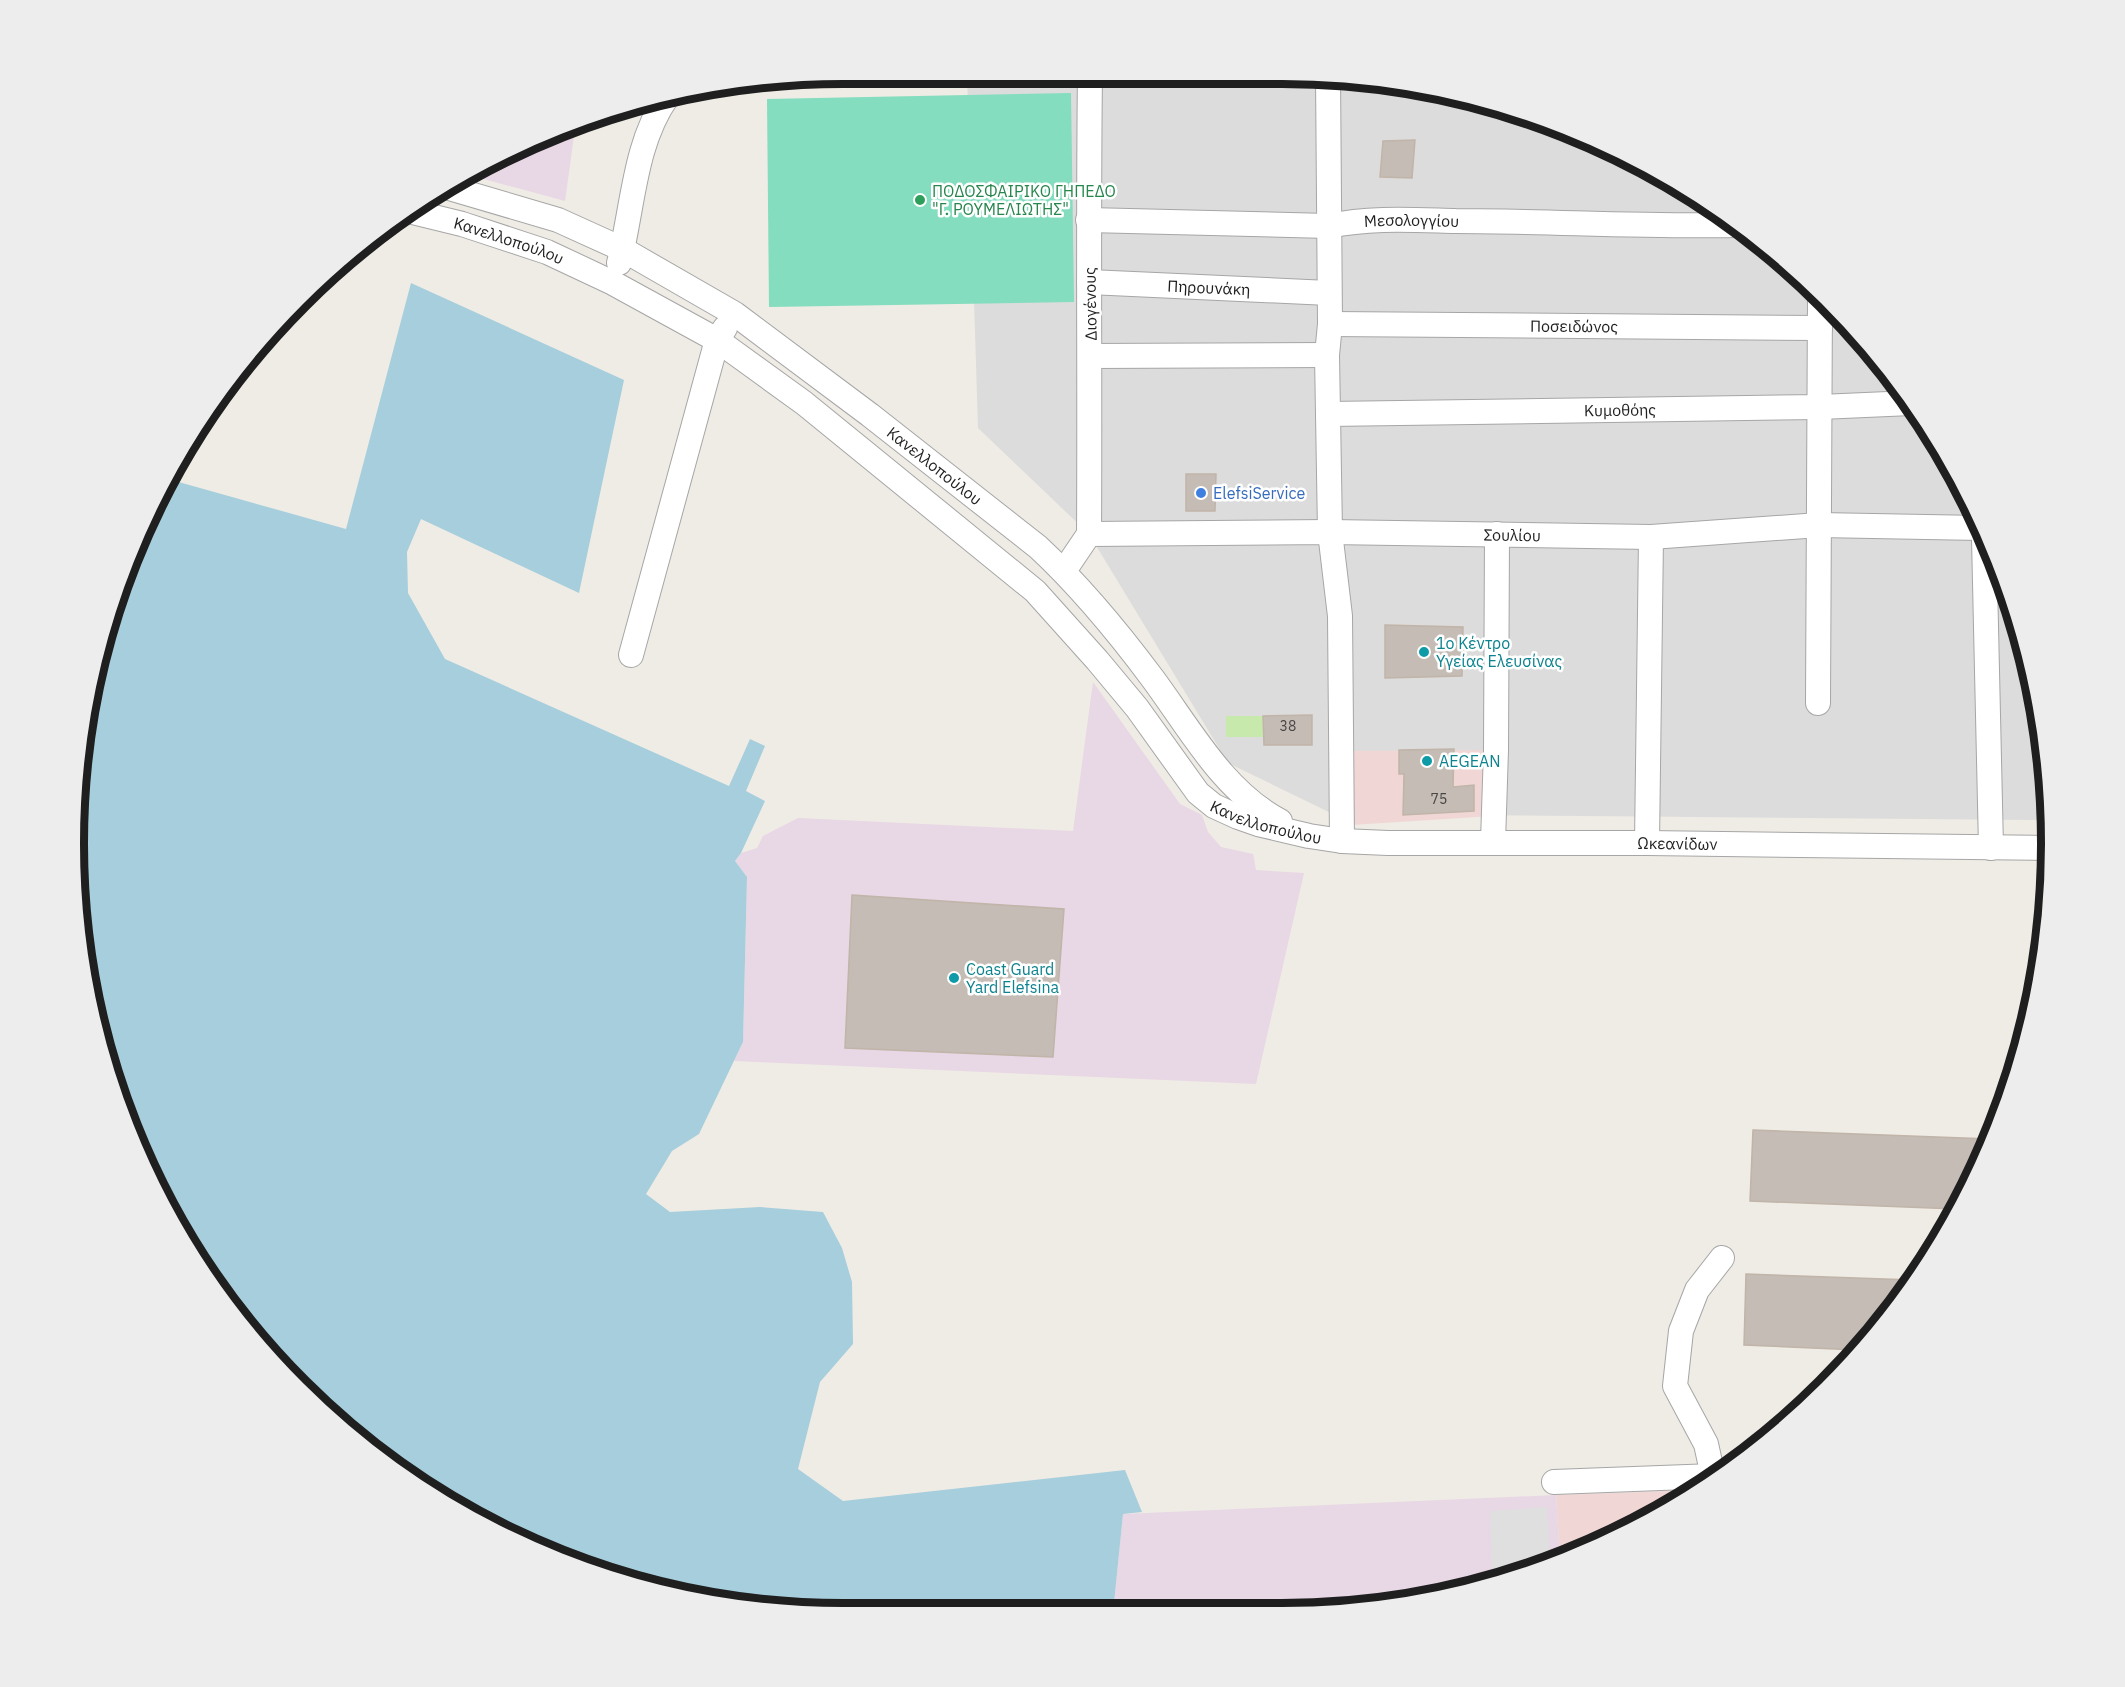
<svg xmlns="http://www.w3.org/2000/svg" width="2125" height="1687" font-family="'IBM Plex Sans',sans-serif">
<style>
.residential{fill:#dddcdc}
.commercial{fill:#f0d7d5}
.industrial{fill:#e8d7e5}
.grass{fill:#c7e9ac}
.pitch{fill:#84ddbe}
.parking{fill:#dfdfdf}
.water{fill:#a6cedc}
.building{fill:#c4bcb5;stroke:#c1b4a8;stroke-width:1.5}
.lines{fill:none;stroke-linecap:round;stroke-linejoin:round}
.minor-casing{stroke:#a6a6a6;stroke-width:26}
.minor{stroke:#fff;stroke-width:24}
.leisure-dot{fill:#2e9e5b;stroke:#fff;stroke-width:2}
.shop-dot{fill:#3f7fe0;stroke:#fff;stroke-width:2}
.culture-dot{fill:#0f9aa8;stroke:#fff;stroke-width:2}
.labels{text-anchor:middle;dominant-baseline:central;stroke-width:5;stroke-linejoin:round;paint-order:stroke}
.number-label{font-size:14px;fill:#484644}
.leisure-label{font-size:16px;fill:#27864d;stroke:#fff;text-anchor:start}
.street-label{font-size:16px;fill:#1f1f1f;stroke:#fff}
.shop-label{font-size:16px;fill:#366cbe;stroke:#fff;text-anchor:start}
.culture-label{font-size:16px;fill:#0d838f;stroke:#fff;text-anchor:start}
.rim{fill:none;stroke:#1f1f1f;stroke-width:8}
</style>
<rect width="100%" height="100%" fill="#efece5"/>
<path class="residential" d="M967 74 1332 75 1529 114 1666 176 1789 264 1892 374 1949 459 2011 596 2045 743 2047 820 1333 814 1228 763 1089 534 978 428Z"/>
<path class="commercial" d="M1496 750 1493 816 1352 825V751Z
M1695 1490 1666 1511 1560 1559 1556 1495Z"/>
<path class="industrial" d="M575 129 565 201 465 174Z
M1093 682 1180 804 1202 815 1208 832 1221 847 1253 854 1256 870 1304 873 1256 1084 734 1061 743 1042 747 877 735 861 741 853 757 848 763 836 798 818 1073 831Z
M1556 1495 1560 1559 1529 1573 1332 1612 1113 1613 1123 1514Z"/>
<path class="grass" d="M1226 716H1263L1264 737H1226Z"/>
<path class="pitch" d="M1071 93 1074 302 769 307 767 99Z"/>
<path class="parking" d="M1547 1507 1550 1563 1529 1573 1492 1580 1490 1511Z"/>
<path class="water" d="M411 283 624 380 579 593 421 519 407 552 408 593 445 659 729 786 750 739 765 746 746 791 765 801 741 853 735 861 747 877 743 1042 699 1134 672 1151 646 1194 670 1212 760 1207 823 1212 842 1248 852 1282 853 1344 820 1382 798 1469 843 1501 1125 1470 1142 1512 1123 1514 1113 1613H843L694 1599 549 1555 375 1455 264 1351 176 1228 100 1042 74 843 100 644 168 479 346 529Z"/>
<path class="building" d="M1415 140 1412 178 1380 177 1383 141Z
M1186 474H1216L1215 511H1186Z
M1385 625 1463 627 1462 676 1385 678Z
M1312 715V745H1264L1263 716Z
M1454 749 1453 787 1474 785V811L1403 815 1404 774H1399V750Z
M852 895 1064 909 1053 1057 845 1048Z
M1753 1130 1989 1139 1972 1184 1956 1209 1750 1201Z
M1746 1274 1912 1280 1892 1313 1857 1350 1744 1345Z"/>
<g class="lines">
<g class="minor-casing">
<g id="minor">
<path d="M1328 75 1330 324 1327 355 1330 532 1340 616 1342 841"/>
<path id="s1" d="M446 187 558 220 622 249 735 314 870 415 1038 547C1081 587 1118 632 1153 679 1190 729 1223 791 1280 821"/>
<path id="s2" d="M413 212 462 224 547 252 613 283 717 340 804 403 1035 591 1097 660 1137 708 1198 793 1214 806 1238 817 1258 824 1309 836 1342 841 1388 843H1647L2048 848"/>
<path id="s3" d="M1088 220 1329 226C1370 217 1414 220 1456 221 1549 221 1642 227 1735 225"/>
<path d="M619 263C633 208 634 144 667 97"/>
<path id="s4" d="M1089 282 1329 293"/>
<path id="s5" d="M1330 324 1820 328"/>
<path d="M1090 356 1327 355"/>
<path id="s6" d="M1328 414 1820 407 1911 403"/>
<path d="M1089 534C1090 381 1088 227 1090 74"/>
<path d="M1984 538 1991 848"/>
<path id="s7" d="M1064 571 1089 534 1330 532 1651 537 1819 525 1980 528"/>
<path d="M631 655 717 340 725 328"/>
<path d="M1818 703 1820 297"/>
<path d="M1493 842 1496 750 1497 534"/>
<path d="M1647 843 1651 537"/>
<path d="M1713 1476 1706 1444 1675 1386 1681 1331 1697 1290 1722 1258"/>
<path d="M1554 1482 1714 1476"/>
</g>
</g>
<use href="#minor" class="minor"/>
</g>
<circle class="leisure-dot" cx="920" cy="200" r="6"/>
<circle class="shop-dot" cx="1201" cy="493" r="6"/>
<g class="culture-dot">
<circle cx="1424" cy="652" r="6"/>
<circle cx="1427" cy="761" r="6"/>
<circle cx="954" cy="978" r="6"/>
</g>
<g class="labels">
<g class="number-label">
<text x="1288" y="726">38</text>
<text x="1439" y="799">75</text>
</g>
<g class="leisure-label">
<text x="932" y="191">ΠΟΔΟΣΦΑΙΡΙΚΟ ΓΗΠΕΔΟ<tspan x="932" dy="18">"Γ. ΡΟΥΜΕΛΙΩΤΗΣ"</tspan></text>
</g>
<g class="street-label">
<text stroke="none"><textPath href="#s3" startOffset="324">Μεσολογγίου</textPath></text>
<text stroke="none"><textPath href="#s2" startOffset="100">Κανελλοπούλου</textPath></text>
<text stroke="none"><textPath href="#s4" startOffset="120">Πηρουνάκη</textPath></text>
<text transform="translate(1090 304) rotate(-91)">Διογένους</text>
<text stroke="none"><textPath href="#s5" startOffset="244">Ποσειδώνος</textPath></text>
<text stroke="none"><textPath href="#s6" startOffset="292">Κυμοθόης</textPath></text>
<text stroke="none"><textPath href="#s1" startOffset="568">Κανελλοπούλου</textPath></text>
<text stroke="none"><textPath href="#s7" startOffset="468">Σουλίου</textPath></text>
<text stroke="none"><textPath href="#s2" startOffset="1072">Κανελλοπούλου</textPath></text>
<text stroke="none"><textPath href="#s2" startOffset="1486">Ωκεανίδων</textPath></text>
</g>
<g class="shop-label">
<text x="1213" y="493">ElefsiService</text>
</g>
<g class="culture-label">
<text x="1436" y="643">1ο Κέντρο<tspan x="1436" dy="18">Υγείας Ελευσίνας</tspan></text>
<text x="1439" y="761">AEGEAN</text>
<text x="966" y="969">Coast Guard<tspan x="966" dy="18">Yard Elefsina</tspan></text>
</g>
</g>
<path d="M0 0H2125V1687H0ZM843 84H1282A759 759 0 0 1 2041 843V844A759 759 0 0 1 1282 1603H843A759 759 0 0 1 84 844V843A759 759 0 0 1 843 84Z" fill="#ededed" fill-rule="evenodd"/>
<path class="rim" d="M843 84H1282A759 759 0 0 1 2041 843V844A759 759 0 0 1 1282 1603H843A759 759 0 0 1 84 844V843A759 759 0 0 1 843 84Z"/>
</svg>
